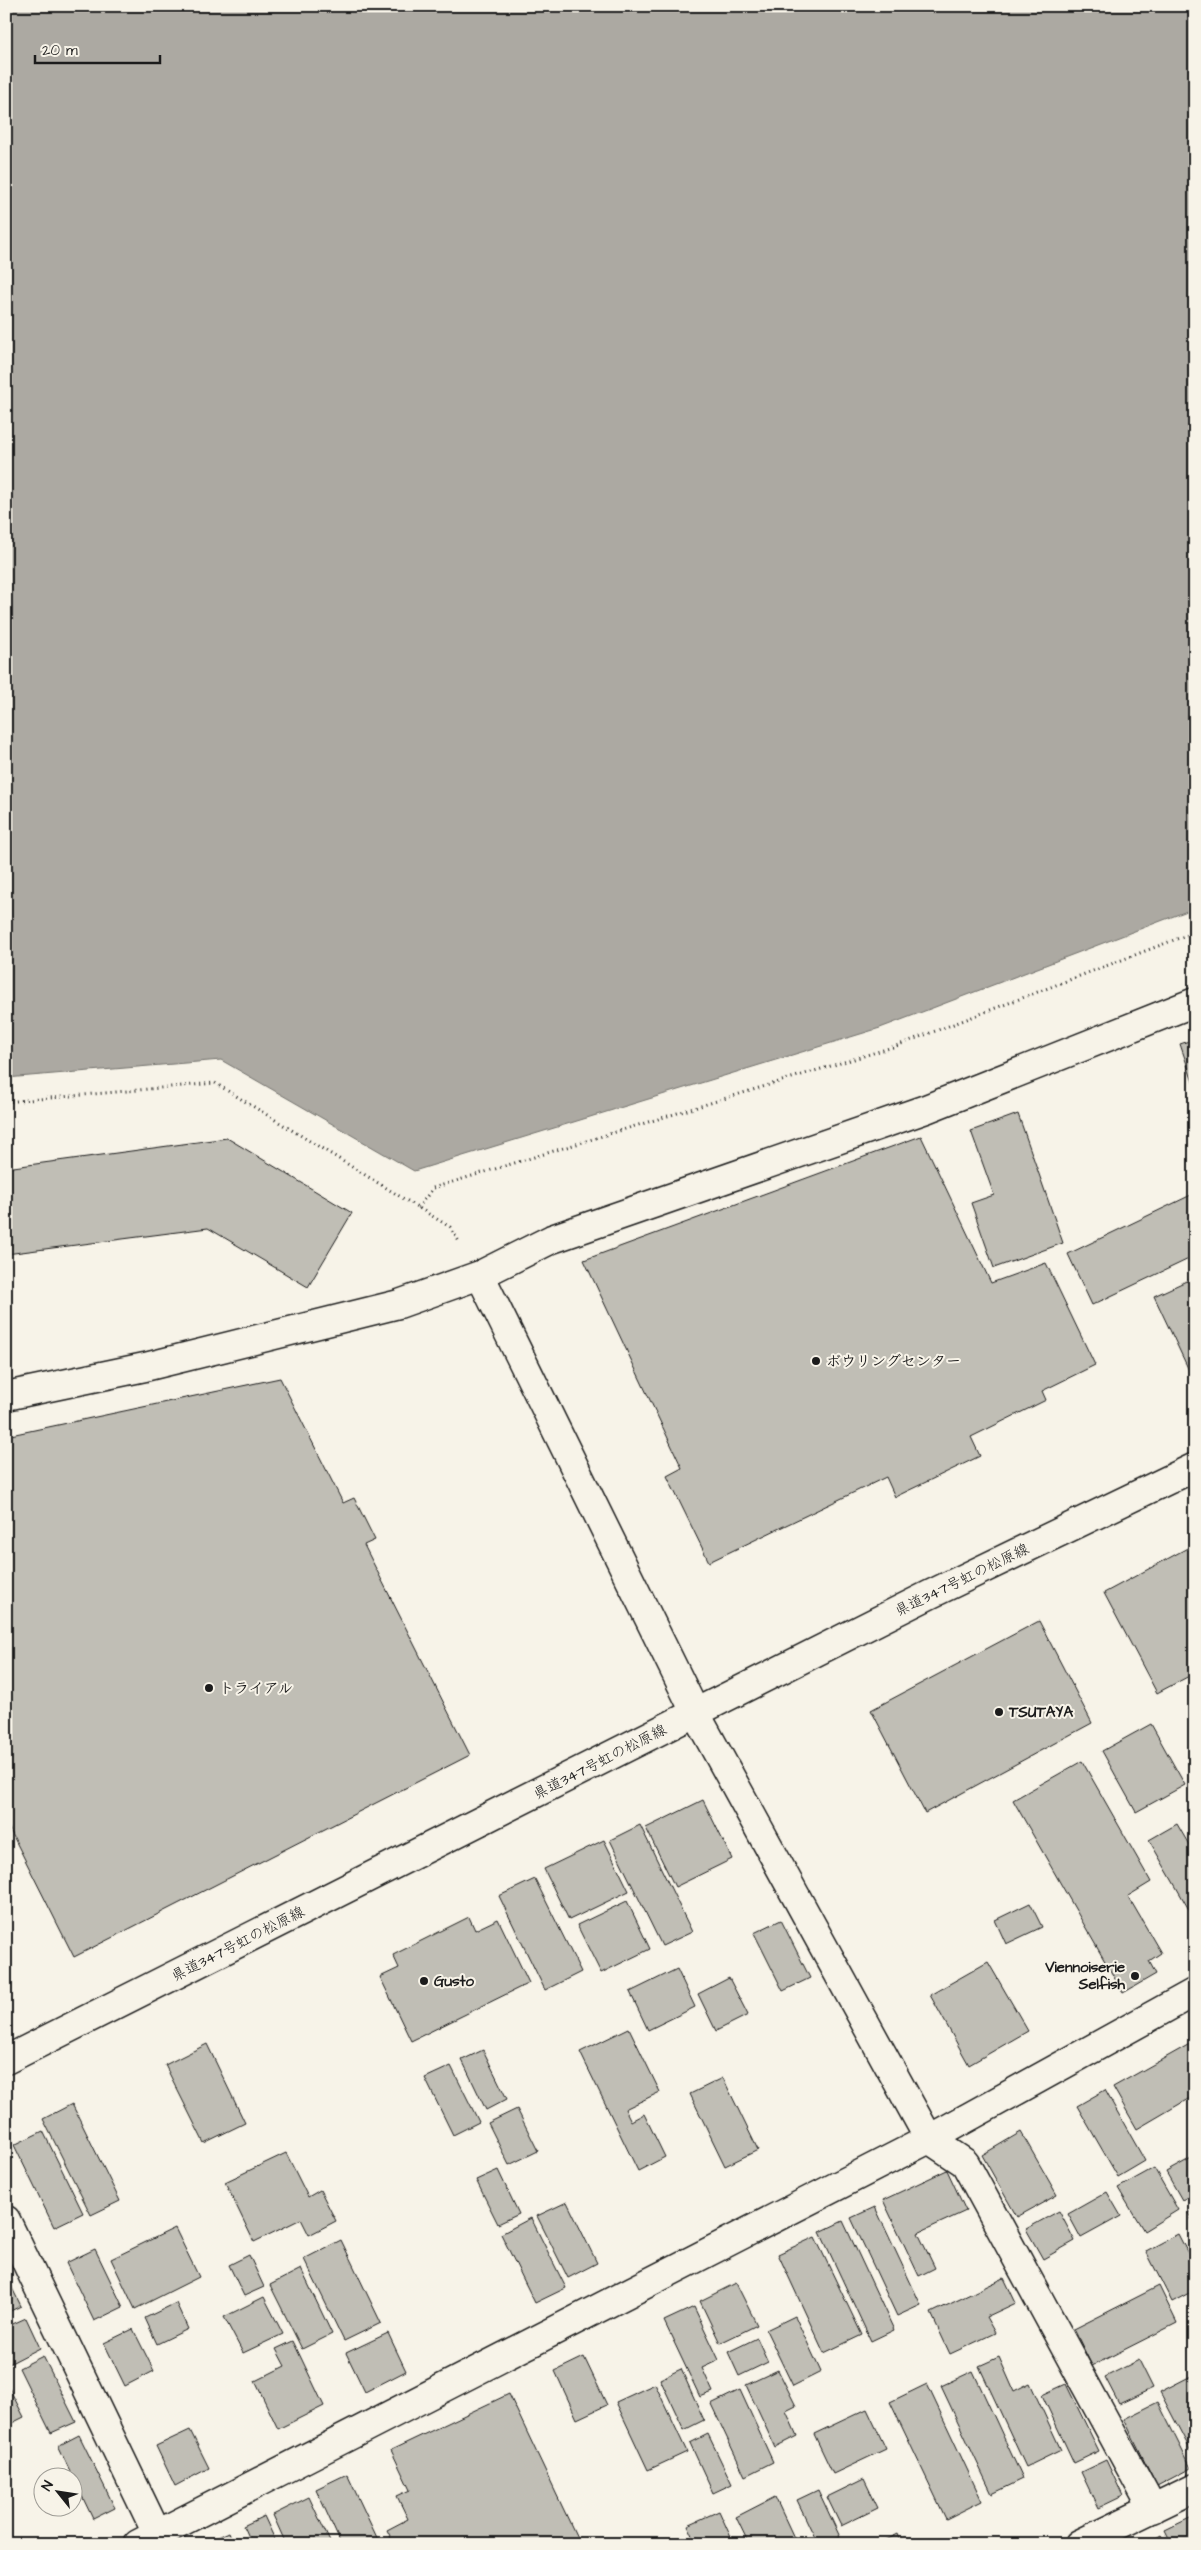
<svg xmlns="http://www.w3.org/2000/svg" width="1201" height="2550" font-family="'Architects Daughter','Klee One',sans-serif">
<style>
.water{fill:#aca9a2;stroke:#72716c}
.building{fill:#c0beb5;stroke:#1c1c1c}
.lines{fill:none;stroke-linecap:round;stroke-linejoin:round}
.minor-casing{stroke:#1c1c1c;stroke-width:31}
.major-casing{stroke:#1c1c1c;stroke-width:31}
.path{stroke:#1c1c1c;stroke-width:3;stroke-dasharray:1 4;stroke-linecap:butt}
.minor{stroke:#f7f3e8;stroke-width:28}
.major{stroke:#f7f3e8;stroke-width:28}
.poi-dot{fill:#1c1c1c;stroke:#f7f3e8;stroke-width:2}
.labels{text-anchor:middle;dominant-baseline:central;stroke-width:4;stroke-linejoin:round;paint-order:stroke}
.poi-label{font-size:15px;font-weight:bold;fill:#1c1c1c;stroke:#f7f3e8;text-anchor:start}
.street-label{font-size:15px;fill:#1c1c1c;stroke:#f7f3e8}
</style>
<rect width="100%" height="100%" fill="#f7f3e8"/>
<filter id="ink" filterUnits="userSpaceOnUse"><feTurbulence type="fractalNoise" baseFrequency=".02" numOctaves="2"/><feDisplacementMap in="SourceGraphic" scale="10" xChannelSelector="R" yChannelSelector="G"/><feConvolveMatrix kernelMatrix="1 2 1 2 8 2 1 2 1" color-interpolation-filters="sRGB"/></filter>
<g filter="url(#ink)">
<path class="water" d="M6 6H1195V908L880 1028 414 1171 221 1060 6 1078Z"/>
<path class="building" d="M1195 1039V1088L1180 1044Z
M1018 1114 1063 1243 994 1268 971 1203 994 1195 971 1131Z
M921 1136 991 1283 1046 1263 1095 1365 1042 1391 1046 1400 971 1437 980 1456 895 1497 886 1477 709 1562 667 1476 682 1468 584 1260Z
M227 1138 352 1213 308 1287 208 1228 6 1254V1168Z
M1191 1195 1195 1202V1256L1092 1305 1068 1254Z
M1195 1277V1383L1154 1296Z
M280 1378 343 1503 354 1498 375 1540 364 1545 470 1755 74 1957 6 1822V1436Z
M1195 1544V1673L1157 1693 1104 1593Z
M1039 1621 1092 1723 925 1813 871 1710Z
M1151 1724 1185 1785 1136 1812 1102 1751Z
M1082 1761 1151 1882 1128 1896 1161 1953 1149 1961 1156 1974 1123 1993 1013 1800Z
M703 1800 732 1859 675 1887 646 1828Z
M1177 1824 1195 1855V1920L1149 1840Z
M640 1825 692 1932 662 1946 610 1840Z
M604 1840 629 1891 569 1920 544 1869Z
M535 1879 581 1972 545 1990 499 1896Z
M627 1901 650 1949 601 1973 577 1925Z
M1030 1903 1042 1927 1006 1944 995 1920Z
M469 1917 475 1930 498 1919 529 1983 411 2041 380 1977 399 1968 393 1955Z
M781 1920 810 1978 783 1991 754 1933Z
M988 1962 1028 2031 969 2065 930 1995Z
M677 1969 695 2007 648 2030 630 1992Z
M729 1978 748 2015 716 2031 698 1994Z
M629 2028 660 2092 625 2109 631 2121 644 2114 665 2157 638 2171 580 2052Z
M1195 2041V2095L1137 2129 1113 2087Z
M207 2044 245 2123 204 2143 165 2065Z
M483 2050 507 2099 486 2110 462 2060Z
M451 2066 479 2122 453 2135 425 2078Z
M723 2078 758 2150 725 2166 690 2094Z
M1105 2090 1145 2161 1118 2177 1077 2106Z
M72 2104 120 2201 91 2215 43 2119Z
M517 2109 538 2151 509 2165 488 2123Z
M43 2131 83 2213 54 2227 14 2145Z
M1021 2132 1057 2195 1017 2217 982 2155Z
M286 2153 308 2197 320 2190 336 2221 309 2235 301 2219 254 2242 225 2182Z
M1195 2156V2193L1182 2200 1166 2172Z
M1154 2168 1178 2210 1144 2231 1118 2188Z
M498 2170 519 2214 498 2224 476 2180Z
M947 2170 966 2211 918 2233 935 2268 919 2276 883 2200Z
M1107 2192 1121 2216 1081 2238 1068 2214Z
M567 2202 597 2263 568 2278 537 2216Z
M875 2207 921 2305 897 2316 851 2218Z
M1195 2209V2225L1188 2213Z
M1059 2211 1075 2241 1043 2259 1026 2229Z
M531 2218 566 2288 535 2303 501 2234Z
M843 2221 894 2330 871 2341 820 2232Z
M175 2228 199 2277 135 2309 111 2259Z
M1178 2234 1195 2267V2290L1172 2302 1146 2251Z
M815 2237 862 2335 824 2353 778 2254Z
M341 2240 381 2323 344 2341 304 2259Z
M95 2249 123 2307 94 2321 66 2263Z
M249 2255 264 2287 244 2296 229 2265Z
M301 2269 332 2334 302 2349 270 2285Z
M6 2276 21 2306 6 2313Z
M1004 2278 1016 2303 986 2317 995 2333 950 2354 931 2313Z
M736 2283 757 2325 720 2343 700 2301Z
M1159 2286 1177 2323 1092 2366 1074 2329Z
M264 2297 283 2334 243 2353 224 2317Z
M176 2303 188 2329 157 2344 145 2318Z
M694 2307 719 2360 702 2368 713 2392 700 2397 664 2321Z
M795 2316 821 2372 793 2386 766 2330Z
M26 2318 40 2348 9 2364 6 2358V2327Z
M133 2329 154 2371 125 2386 104 2343Z
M388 2333 406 2371 365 2392 346 2353Z
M757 2338 768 2362 739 2376 728 2352Z
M293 2341 324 2406 278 2429 255 2381 285 2366 276 2349Z
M43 2356 76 2422 51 2433 19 2368Z
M584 2357 607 2405 577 2419 555 2371Z
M999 2357 1014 2391 1030 2383 1061 2450 1026 2467 979 2366Z
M1139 2360 1153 2388 1119 2404 1105 2377Z
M681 2369 704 2420 684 2430 660 2379Z
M778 2370 796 2406 786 2411 797 2436 775 2447 746 2385Z
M973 2371 1023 2479 992 2494 941 2386Z
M1195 2374V2459L1160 2392Z
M6 2382 24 2417 6 2426Z
M655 2384 687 2452 648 2470 616 2402Z
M927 2384 982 2501 946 2519 890 2402Z
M1066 2384 1099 2451 1074 2463 1042 2395Z
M740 2390 773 2462 745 2476 711 2404Z
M509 2394 580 2544H554L553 2541 549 2544H394L387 2530 408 2519 397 2496 410 2490 391 2450Z
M1158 2402 1191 2468 1157 2486 1124 2419Z
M867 2409 886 2449 833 2474 814 2434Z
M190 2430 209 2468 175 2486 156 2446Z
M708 2434 732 2484 713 2493 690 2443Z
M79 2435 115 2508 93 2519 58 2446Z
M1106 2460 1123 2496 1098 2508 1081 2472Z
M347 2474 380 2544H341L316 2489Z
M864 2479 878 2508 841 2526 827 2497Z
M818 2490 840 2537 826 2544H818L797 2500Z
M309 2497 331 2544H286L273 2515Z
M775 2497 796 2542 749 2544 736 2517Z
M719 2511 734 2544H697L688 2525Z
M264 2516 277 2544H251L243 2526Z
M1192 2517 1195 2522V2544H1172L1165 2530Z
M229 2532 234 2544H203Z
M898 2534 902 2544H878Z
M1162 2535 1167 2544H1147Z"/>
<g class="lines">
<g class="minor-casing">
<path id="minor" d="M480 1275 696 1714 929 2139 965 2163 1153 2509
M6 1396 145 1367 399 1304 480 1275 552 1239 926 1109 1195 1002
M6 2220 162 2544
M138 2544 929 2139 1195 1992
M1079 2544 1195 2488"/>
</g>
<g class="major-casing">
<path id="major" d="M6 2060 929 1595 1195 1467"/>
</g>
<path class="path" d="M6 1102 215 1083 450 1227 460 1243
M418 1208 433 1188 896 1046 1195 932"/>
<use href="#minor" class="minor"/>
<use href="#major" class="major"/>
</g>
</g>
<g class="poi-dot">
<circle cx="816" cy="1361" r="5"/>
<circle cx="209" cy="1688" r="5"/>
<circle cx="999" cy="1712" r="5"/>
<circle cx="1135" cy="1976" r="5"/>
<circle cx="424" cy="1981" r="5"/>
</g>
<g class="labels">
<g class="poi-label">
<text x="826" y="1361">ボウリングセンター</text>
<text x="219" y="1688">トライアル</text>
<text x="1009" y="1712">TSUTAYA</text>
<text x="1125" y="1967" text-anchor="end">Viennoiserie<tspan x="1125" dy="17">Selfish</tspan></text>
<text x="434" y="1981">Gusto</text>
</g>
<g class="street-label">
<text transform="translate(962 1580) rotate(-26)">県道347号虹の松原線</text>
<text transform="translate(600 1762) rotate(-27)">県道347号虹の松原線</text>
<text transform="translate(238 1944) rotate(-27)">県道347号虹の松原線</text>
</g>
</g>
<rect width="1201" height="2550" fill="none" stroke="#f7f3e8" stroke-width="25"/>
<rect x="12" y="12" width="1176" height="2525" fill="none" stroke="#1c1c1c" stroke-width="2" filter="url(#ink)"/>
<g transform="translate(58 2492) rotate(300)"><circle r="24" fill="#f7f3e8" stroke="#9f9d96"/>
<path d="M0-4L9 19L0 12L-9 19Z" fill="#1c1c1c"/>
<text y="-8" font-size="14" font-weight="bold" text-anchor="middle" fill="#1c1c1c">N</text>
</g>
<path d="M35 55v8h125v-8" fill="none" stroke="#1c1c1c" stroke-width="2.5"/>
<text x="42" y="55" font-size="15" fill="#1c1c1c" stroke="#f7f3e8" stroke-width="4" paint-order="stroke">20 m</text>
</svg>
